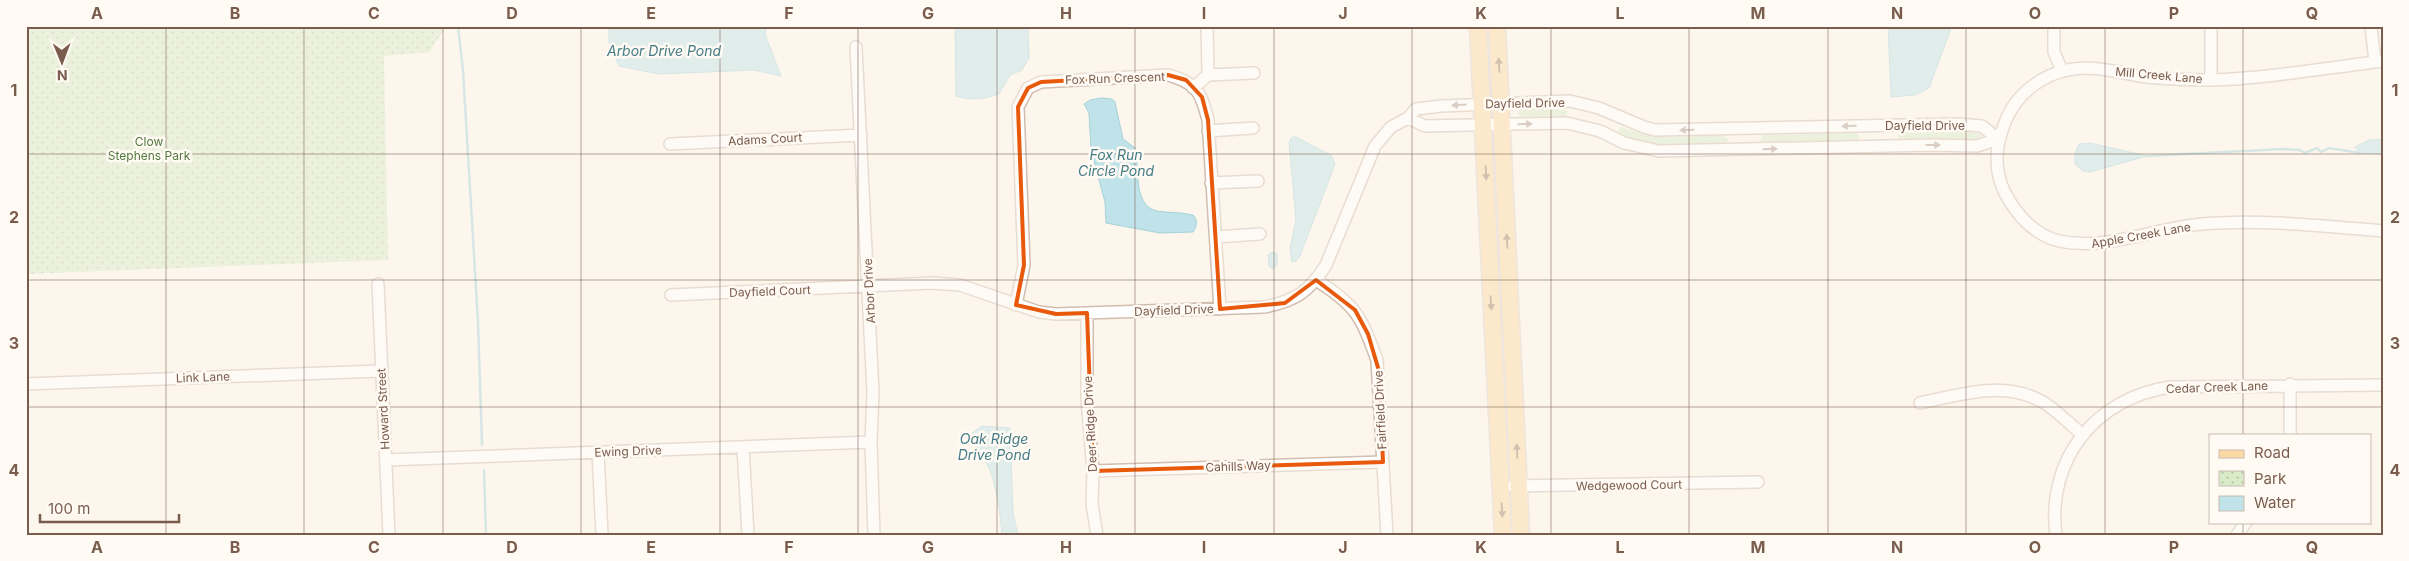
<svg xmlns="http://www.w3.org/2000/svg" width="2409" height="561" font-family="Inter,sans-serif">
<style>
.grass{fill:#d8ecc9}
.park{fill:url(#park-dots)}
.water{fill:#bfe3e8;stroke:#a5d3da}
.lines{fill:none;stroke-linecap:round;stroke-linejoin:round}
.stream{stroke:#a5d3da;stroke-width:2.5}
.minor-casing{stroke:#d1beb0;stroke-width:14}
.primary-casing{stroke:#dad1cd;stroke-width:19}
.minor{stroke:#fff;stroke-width:11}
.primary{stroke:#fbd9a5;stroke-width:16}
.oneway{fill:#a18267}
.oneway2{fill:#af9d94}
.marked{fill:none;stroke:#e8590c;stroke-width:4;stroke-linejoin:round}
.grid{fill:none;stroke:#7a5c4d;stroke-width:1;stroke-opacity:0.55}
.labels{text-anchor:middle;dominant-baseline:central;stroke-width:5;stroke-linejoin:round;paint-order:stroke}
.street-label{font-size:12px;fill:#7a5c4d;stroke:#fffaf3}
.park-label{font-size:12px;fill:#537a41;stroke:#fffaf3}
.water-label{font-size:14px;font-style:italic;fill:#437c86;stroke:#fffaf3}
.neatline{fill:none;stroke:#7a5c4d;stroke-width:2}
.grid-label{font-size:16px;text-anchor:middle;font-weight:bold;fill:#7a5c4d}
</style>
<defs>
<pattern id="park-dots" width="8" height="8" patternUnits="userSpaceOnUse" patternTransform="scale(1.25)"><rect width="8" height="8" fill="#d8ecc9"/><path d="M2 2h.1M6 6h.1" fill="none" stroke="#b4c2a5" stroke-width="1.8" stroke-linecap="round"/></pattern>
</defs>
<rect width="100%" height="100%" fill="#fdf6ec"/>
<path class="grass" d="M1563 108 1568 112 1565 116 1522 117 1518 114 1520 109Z
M1621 127 1643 134 1666 137 1723 135 1729 140 1725 144 1664 145 1641 142 1620 135 1618 131Z
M1965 131 1981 134 1980 140 1902 141 1897 136 1900 132Z
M1856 133 1860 137 1857 141 1762 143 1760 140 1763 135Z"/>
<path class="park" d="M26 26H447L429 52 384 56 388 260 26 274Z"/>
<path class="water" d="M609 26H766L765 34 781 76 754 70 659 74 619 66 609 43Z
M955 26H1028L1029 58 1022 70 1010 75 999 94C984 99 970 101 956 96Z
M1888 26H1952L1929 88 1915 95 1891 97Z
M1101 98 1112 99 1115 102 1123 139 1135 148C1140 168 1132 205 1157 211 1169 213 1181 212 1193 215 1198 219 1197 227 1193 232L1160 233 1106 223 1105 202 1091 150 1089 113 1084 104 1090 100Z
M1292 137H1296L1332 156 1335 164 1300 256 1296 261 1292 262 1290 248 1296 220 1289 142Z
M2383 139V154L2360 153 2355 147 2369 140Z
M2090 143 2147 156 2090 172 2083 171 2075 164V153L2079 144Z
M1272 252 1277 254V265L1273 269 1269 266 1268 255Z
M982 426 1010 428 1013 513 1018 535H1002C1001 518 996 483 989 468 981 453 975 452 972 433Z"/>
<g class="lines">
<path class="stream" d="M458 26 463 71 478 322 482 445
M2147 156 2283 149 2300 150 2305 153 2317 148 2321 152 2329 148 2360 153
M484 470 486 535"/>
<g class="minor-casing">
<path id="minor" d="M2054 26V52L2062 71
M2211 26V80
M2371 26 2375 62
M856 47 873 393 871 442 874 535
M2383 61C2326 68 2269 78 2212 80 2190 80 2167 79 2146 77 2126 74 2105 68 2085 68 2048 69 2016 91 2004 125 1995 148 1994 171 2005 193 2016 214 2034 235 2059 241 2107 251 2154 228 2202 224 2262 219 2323 226 2383 231
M1208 75 1254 73
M1193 88 1208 75 1207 26
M1408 118 1425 126 1567 123 1600 131 1624 143 1659 151 1932 145 1977 146 1998 139
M1208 131 1253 128
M670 144 861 135
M1211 183 1258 181
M1216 237 1260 234
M1316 280C1356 305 1361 316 1377 360L1387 535
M378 284 389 535
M671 295 932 283 960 285 1039 312 1056 314 1264 307C1295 301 1309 292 1326 265L1375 146 1391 127 1408 118 1416 109 1441 106 1570 101 1599 108 1644 127 1655 130 1958 124 1982 126 1998 139
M1016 305 1024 265 1018 107 1028 88 1041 82 1168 75C1197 83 1201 92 1208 120L1220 309
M1087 313V399L1093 471 1092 504 1097 535
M26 384 380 371
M2290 384V435
M1920 403C1960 395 2002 380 2041 401 2056 409 2069 424 2083 435
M743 447 748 535
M598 452 602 535
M386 460 871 442
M1093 471 1383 462
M1513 486 1758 482
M2056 535C2046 459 2096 398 2170 387L2383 385
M2237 535 2246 522"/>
</g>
<g class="primary-casing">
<path id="primary" d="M1478 26 1503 535
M1497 26 1521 535"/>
</g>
<use href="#minor" class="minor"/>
<use href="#primary" class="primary"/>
</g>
<defs><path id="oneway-solid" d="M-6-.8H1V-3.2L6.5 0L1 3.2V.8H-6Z" transform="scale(1.25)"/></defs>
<g class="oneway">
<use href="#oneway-solid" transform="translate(1499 65) rotate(-93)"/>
<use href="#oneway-solid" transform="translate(1486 173) rotate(88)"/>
<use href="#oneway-solid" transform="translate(1507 241) rotate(-93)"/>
<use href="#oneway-solid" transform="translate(1491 303) rotate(87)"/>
<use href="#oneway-solid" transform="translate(1517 451) rotate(-93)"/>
<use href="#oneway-solid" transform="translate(1502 510) rotate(87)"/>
</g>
<g class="oneway2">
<use href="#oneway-solid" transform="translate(1459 105) rotate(177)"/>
<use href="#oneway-solid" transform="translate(1525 124) rotate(-2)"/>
<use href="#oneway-solid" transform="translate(1849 126) rotate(179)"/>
<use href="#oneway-solid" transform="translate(1687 130) rotate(179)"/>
<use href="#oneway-solid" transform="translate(1933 145)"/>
<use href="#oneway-solid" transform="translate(1770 149) rotate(-2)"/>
</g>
<path d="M0 0H2409V561H0ZM1168 75 1186 80 1202 97 1208 120 1220 309 1285 303 1316 280 1355 310 1368 334 1379 371 1383 462 1093 471 1087 313 1056 314 1016 305 1024 265 1018 107 1028 88 1041 82Z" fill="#fdf6ec" fill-opacity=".55" fill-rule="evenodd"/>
<path class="marked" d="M1168 75 1186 80 1202 97 1208 120 1220 309 1285 303 1316 280 1355 310 1368 334 1379 371 1383 462 1093 471 1087 313 1056 314 1016 305 1024 265 1018 107 1028 88 1041 82Z"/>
<path class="grid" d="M166 26V535M304 26V535M443 26V535M581 26V535M720 26V535M858 26V535M997 26V535M1135 26V535M1274 26V535M1412 26V535M1551 26V535M1689 26V535M1828 26V535M1966 26V535M2105 26V535M2243 26V435M26 154H2383M26 280H2383M26 407H2383M2243 522V535"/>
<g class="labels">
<g class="street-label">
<text transform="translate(2159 75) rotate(5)">Mill Creek Lane</text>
<text transform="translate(1115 78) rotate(-2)">Fox Run Crescent</text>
<text transform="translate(1525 103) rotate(-1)">Dayfield Drive</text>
<text x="1925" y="125">Dayfield Drive</text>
<text transform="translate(765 139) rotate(-3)">Adams Court</text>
<text transform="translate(2141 235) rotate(-10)">Apple Creek Lane</text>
<text transform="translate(770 291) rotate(-2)">Dayfield Court</text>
<text transform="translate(869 291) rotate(-93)">Arbor Drive</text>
<text transform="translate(1174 310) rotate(-2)">Dayfield Drive</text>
<text transform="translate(203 377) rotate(-2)">Link Lane</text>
<text transform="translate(2217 387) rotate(-2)">Cedar Creek Lane</text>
<text transform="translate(383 409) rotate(-93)">Howard Street</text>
<text transform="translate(1380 410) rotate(-93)">Fairfield Drive</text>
<text transform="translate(1090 424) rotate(-93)">Deer Ridge Drive</text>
<text transform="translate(628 451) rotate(-2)">Ewing Drive</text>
<text transform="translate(1238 466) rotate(-2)">Cahills Way</text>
<text transform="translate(1629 485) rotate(-1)">Wedgewood Court</text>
</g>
<g class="park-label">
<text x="149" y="141">Clow<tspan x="149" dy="14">Stephens Park</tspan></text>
</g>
<g class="water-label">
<text x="664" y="50">Arbor Drive Pond</text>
<text x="1116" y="154">Fox Run<tspan x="1116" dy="16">Circle Pond</tspan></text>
<text x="994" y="438">Oak Ridge<tspan x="994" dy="16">Drive Pond</tspan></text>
</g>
</g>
<rect width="2409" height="561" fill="none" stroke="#fffaf3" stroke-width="55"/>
<rect x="2209" y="434" width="162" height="90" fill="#fffaf3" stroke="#cabbb1"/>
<rect x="2219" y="450" width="25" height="8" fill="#fbd9a5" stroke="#cabbb1"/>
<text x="2254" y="458" font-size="15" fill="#7a5c4d">Road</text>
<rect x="2219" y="471" width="25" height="15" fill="url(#park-dots)" stroke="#cabbb1"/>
<text x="2254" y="484" font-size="15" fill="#7a5c4d">Park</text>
<rect x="2219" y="496" width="25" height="15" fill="#bfe3e8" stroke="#cabbb1"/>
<text x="2254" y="508" font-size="15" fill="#7a5c4d">Water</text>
<g transform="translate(62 62) rotate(179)" stroke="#fffaf3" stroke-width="4" paint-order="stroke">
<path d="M0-4L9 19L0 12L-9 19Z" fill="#7a5c4d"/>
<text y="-8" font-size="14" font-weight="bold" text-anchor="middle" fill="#7a5c4d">N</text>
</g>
<path d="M40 514v8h139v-8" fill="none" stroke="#7a5c4d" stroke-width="2.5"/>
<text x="48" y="514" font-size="15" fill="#7a5c4d" stroke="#fffaf3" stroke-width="4" paint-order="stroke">100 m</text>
<rect x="28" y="28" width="2354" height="506" class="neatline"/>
<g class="grid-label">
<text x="97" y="19">A</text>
<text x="235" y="19">B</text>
<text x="374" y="19">C</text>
<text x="512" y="19">D</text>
<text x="651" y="19">E</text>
<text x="789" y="19">F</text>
<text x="928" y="19">G</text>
<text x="1066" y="19">H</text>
<text x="1204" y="19">I</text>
<text x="1343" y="19">J</text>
<text x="1481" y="19">K</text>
<text x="1620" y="19">L</text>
<text x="1758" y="19">M</text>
<text x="1897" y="19">N</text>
<text x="2035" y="19">O</text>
<text x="2174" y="19">P</text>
<text x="2312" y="19">Q</text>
<text x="14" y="96">1</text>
<text x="2395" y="96">1</text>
<text x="14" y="223">2</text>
<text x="2395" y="223">2</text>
<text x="14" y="349">3</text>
<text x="2395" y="349">3</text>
<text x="14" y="476">4</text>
<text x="2395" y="476">4</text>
<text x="97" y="553">A</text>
<text x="235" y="553">B</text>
<text x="374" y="553">C</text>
<text x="512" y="553">D</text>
<text x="651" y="553">E</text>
<text x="789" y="553">F</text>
<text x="928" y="553">G</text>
<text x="1066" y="553">H</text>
<text x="1204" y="553">I</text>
<text x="1343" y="553">J</text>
<text x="1481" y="553">K</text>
<text x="1620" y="553">L</text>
<text x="1758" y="553">M</text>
<text x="1897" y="553">N</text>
<text x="2035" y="553">O</text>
<text x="2174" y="553">P</text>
<text x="2312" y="553">Q</text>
</g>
</svg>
